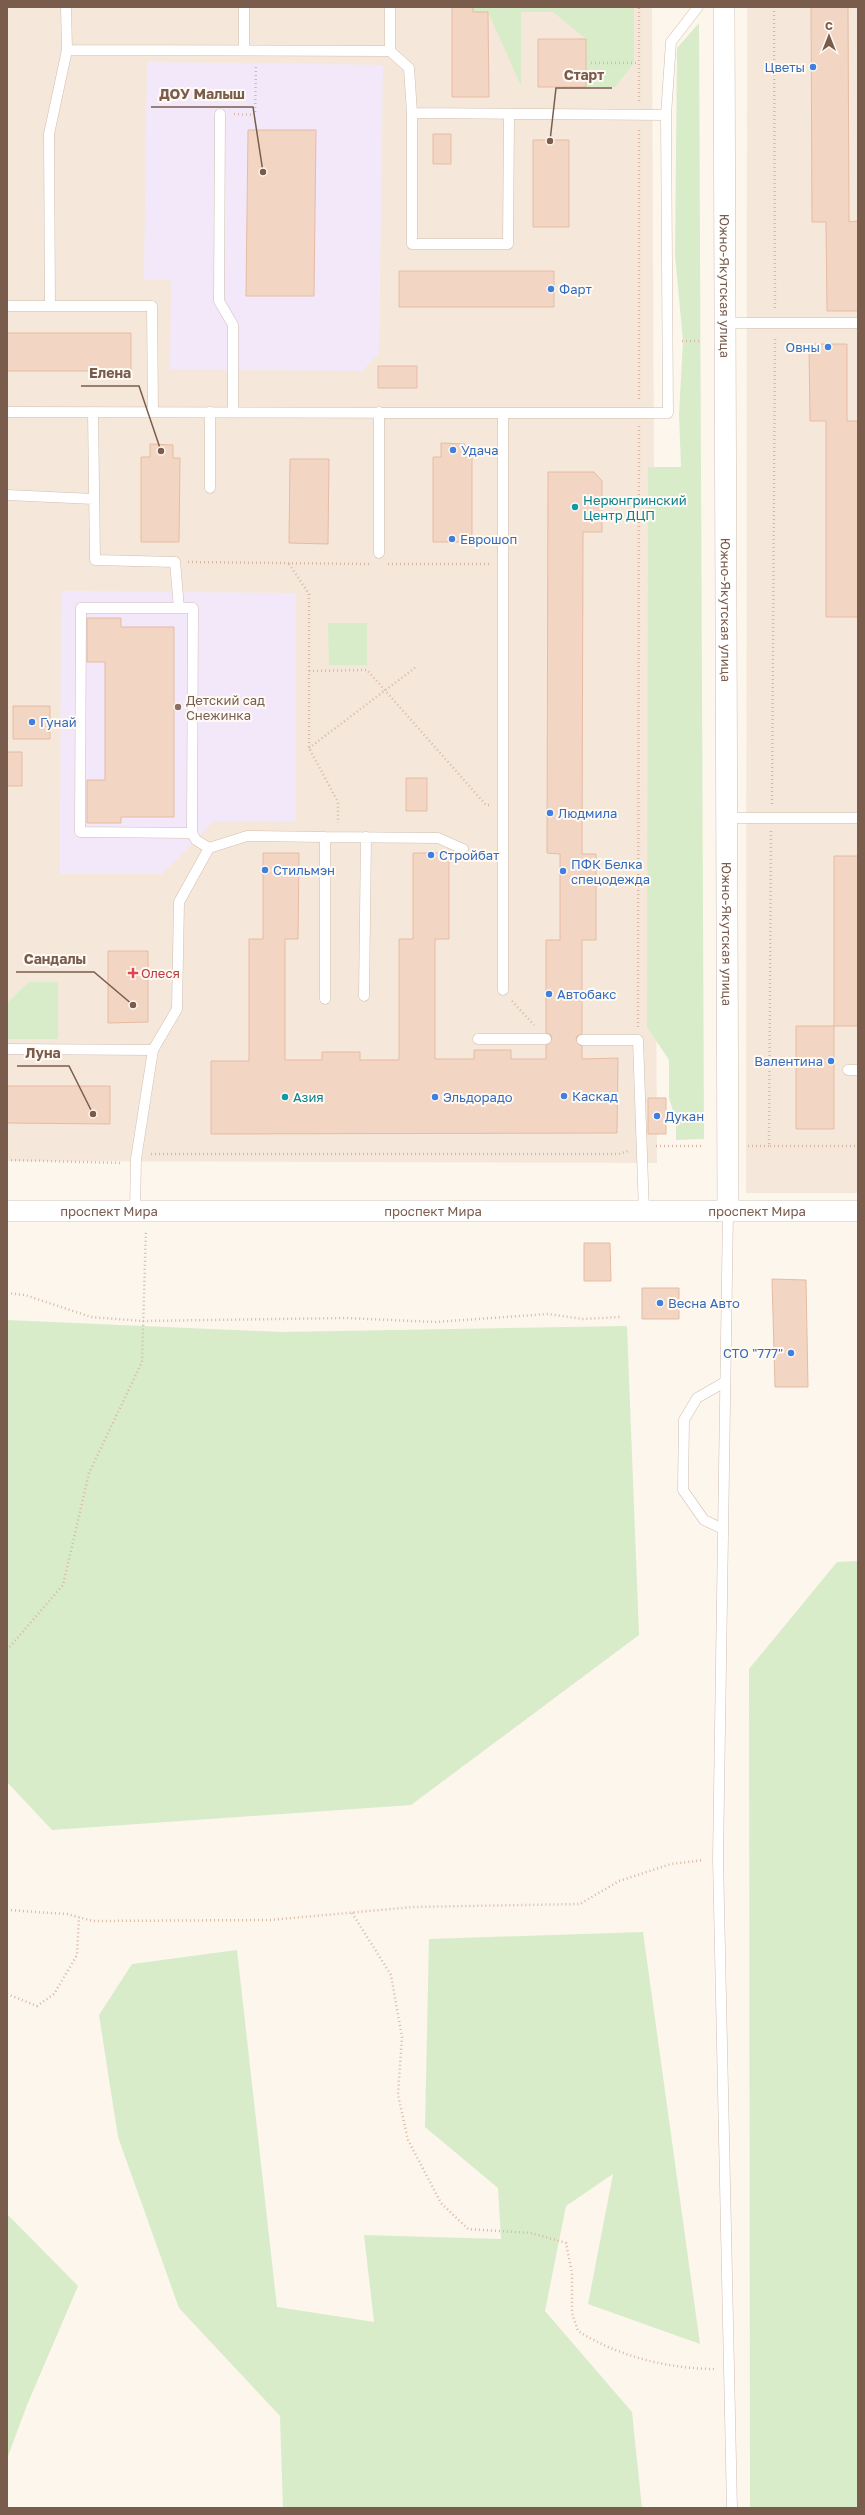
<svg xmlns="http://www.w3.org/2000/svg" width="865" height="2515" font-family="'Golos Text',sans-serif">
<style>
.residential{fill:#f5e8da}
.education{fill:#f3e8fa}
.green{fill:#d8ecc9}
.building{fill:#f3d5c3;stroke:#e6bba3}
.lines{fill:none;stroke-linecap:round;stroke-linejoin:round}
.service-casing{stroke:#d1beb0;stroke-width:11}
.minor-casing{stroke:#d1beb0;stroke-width:22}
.path{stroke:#d9b8a5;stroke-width:2.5;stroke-dasharray:1 3;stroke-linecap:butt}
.service{stroke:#fff;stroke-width:10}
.minor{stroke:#fff;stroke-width:21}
.shop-dot{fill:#3f7fe0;stroke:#fffaf3;stroke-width:1.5}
.culture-dot{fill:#0f9aa8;stroke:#fffaf3;stroke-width:1.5}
.education-dot{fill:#8d6e63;stroke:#fffaf3;stroke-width:1.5}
.health-dot{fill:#e0444e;stroke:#fffaf3;stroke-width:1.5}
.labels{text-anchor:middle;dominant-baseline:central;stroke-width:4;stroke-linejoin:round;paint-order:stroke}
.shop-label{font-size:13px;fill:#366cbe;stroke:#fffaf3;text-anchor:start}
.street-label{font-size:13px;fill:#7a5c4d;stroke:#fffaf3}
.culture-label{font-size:13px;fill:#0d838f;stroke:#fffaf3;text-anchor:start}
.education-label{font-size:13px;fill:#785e54;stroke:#fffaf3;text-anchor:start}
.health-label{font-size:13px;fill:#be3a42;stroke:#fffaf3;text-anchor:start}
.leader{fill:none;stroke:#7a5c4d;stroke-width:1.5}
.callout-dot{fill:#7a5c4d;stroke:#fffaf3;stroke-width:1.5}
.callout-label{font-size:14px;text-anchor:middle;font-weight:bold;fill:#7a5c4d;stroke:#fffaf3;stroke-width:4;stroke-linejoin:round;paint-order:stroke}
</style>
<rect width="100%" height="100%" fill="#fdf6ec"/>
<path class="residential" d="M7 7H652L657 1163 7 1161Z
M747 7H858V1193H746Z"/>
<path class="education" d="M147 62 383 65 379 353 362 371 170 369 171 280H144Z
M61 591 296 593V821H214L162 874H60Z"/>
<path class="green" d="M473 7H634V63L615 87H586V39L553 12H521V86L488 12H473Z
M699 23 704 1139 676 1140V1120L669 1098V1060L647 1027 648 467H681L679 414 683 341 675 255 677 48Z
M328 623H367V665H329Z
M29 982H58V1039H7V1003Z
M7 1320 281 1332 627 1326 639 1635 411 1805 52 1830 7 1782Z
M858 1561V2508H750L749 1669 837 1562Z
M643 1932 700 2344 588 2304 613 2174 566 2206 545 2311 632 2412 642 2508H283L280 2416 179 2308 118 2137 99 2015 132 1964 237 1950 277 2307 374 2322 364 2235 501 2239 498 2188 425 2127 429 1939Z
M7 2214 78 2286 27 2405 7 2459Z"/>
<path class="building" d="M452 7H473V12H488L489 97H452Z
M811 7H848L849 222 858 221V311H827L826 222H812Z
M538 39H586V87H538Z
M248 130H316L314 296H246Z
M433 134H451V164H433Z
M533 140H569V227H533Z
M399 271H554V307H399Z
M7 333H131V371H7Z
M809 344H847V421H858V617H826V421H810Z
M378 366H417V388H378Z
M441 443 465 444V457H472V542H433V457H441Z
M150 444 173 445V458H180L179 542H141V457H150Z
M290 459H329L328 544 289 543Z
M548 472H594L602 481V532H583L582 854H596V940H582V1034L577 1036 576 1040 582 1046V1059L618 1058 617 1133 211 1134V1061H249V939H263V853H299L298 939H285V1060H322V1052H360V1060H399V939H413V853H449V939H435V1059H474V1050H511V1059H546V1045L552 1039 551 1035 546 1033V940H560V854L547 853Z
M87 618H121V627H174V817H121V823H87V780H105V662H87Z
M13 706H50V739H13Z
M7 752H22V786H7Z
M406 778H427V811H406Z
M834 856H858V1026H834Z
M108 951H148V1022L108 1023Z
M796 1026H834V1129H796Z
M7 1086H110V1124L7 1123Z
M648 1098H666V1134H648Z
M584 1243H610L611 1281H584Z
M772 1279 806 1280 808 1387H775Z
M642 1288H679V1319H642Z"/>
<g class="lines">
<g class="service-casing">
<path id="service" d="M66 7 67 50
M244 7V50
M390 7V51
M412 113 666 115
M220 114 219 301 233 325V412
M7 306H152L153 412
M50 306 49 134 67 50 390 51 409 68 412 113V244H508L509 114
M725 323H858
M7 412 503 413
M93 412 95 560 175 562 179 608
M210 412V488
M379 412V553
M7 495 94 499
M727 818H858
M192 833 80 832 81 608H193L192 833 196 840 209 848
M325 837 438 838 463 849
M503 990V413H668L666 115 671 42 698 7
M364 996 366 837
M478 1039H546
M582 1040H638L644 1212
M7 1049 153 1050 136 1159 135 1211
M153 1050 177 1009 179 902 209 848 247 836 325 837V999
M848 1070H858
M728 1212 718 1858 732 2508
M723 1529 704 1520 683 1490 684 1420 697 1398 725 1382"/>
</g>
<g class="minor-casing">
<g id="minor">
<path id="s1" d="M724 7 728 1212"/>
<path id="s2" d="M7 1211H858"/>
</g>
</g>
<path class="path" d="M774 7 775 310
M591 63H639
M639 101V7
M234 114 255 115 256 64
M682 341H700
M639 399V128
M188 562 371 564
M289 564 309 594V748L338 802V823
M388 564H489
M309 671 367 670 486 805H489
M309 748 416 667
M772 804 775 337
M771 831 769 1146H858
M475 853 490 856
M512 1001 534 1025
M638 1027 639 426
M656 1146H703
M748 1146H769
M151 1154H619L628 1151
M7 1160 122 1163
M7 1293 25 1295 91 1317 143 1321 346 1318 435 1322 548 1314 583 1319 620 1317
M7 1650 63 1585 89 1473 142 1362 146 1230
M7 1910 67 1914 93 1921 270 1920 413 1907 580 1904 619 1881 671 1864 704 1860
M352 1913 391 1975 402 2037 398 2095 408 2140 441 2203 468 2229 531 2233 566 2243 572 2273V2313L578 2331C617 2356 669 2369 715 2369
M7 1994 37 2006 54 1994 77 1955 79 1917"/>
<use href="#service" class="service"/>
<use href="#minor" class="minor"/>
</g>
<g class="shop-dot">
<circle cx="813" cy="67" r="4"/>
<circle cx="551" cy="289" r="4"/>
<circle cx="828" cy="347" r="4"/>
<circle cx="453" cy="450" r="4"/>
<circle cx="452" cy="539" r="4"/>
<circle cx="32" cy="722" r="4"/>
<circle cx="550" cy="813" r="4"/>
<circle cx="431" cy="855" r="4"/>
<circle cx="265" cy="870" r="4"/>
<circle cx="563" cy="871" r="4"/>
<circle cx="549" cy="994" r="4"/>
<circle cx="831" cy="1061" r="4"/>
<circle cx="564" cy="1096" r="4"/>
<circle cx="435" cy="1097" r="4"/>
<circle cx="657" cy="1116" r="4"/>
<circle cx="660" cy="1303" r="4"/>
<circle cx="791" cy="1353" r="4"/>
</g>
<g class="culture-dot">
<circle cx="575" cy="507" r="4"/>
<circle cx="285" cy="1097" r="4"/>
</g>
<circle class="education-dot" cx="178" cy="707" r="4"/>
<path class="health-dot" d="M131 967h4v4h4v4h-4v4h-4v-4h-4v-4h4z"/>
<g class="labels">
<g class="shop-label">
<text x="805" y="67" text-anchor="end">Цветы</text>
<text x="559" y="289">Фарт</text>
<text x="820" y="347" text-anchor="end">Овны</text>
<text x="461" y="450">Удача</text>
<text x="460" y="539">Еврошоп</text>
<text x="40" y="722">Гунай</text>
<text x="558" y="813">Людмила</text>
<text x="439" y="855">Стройбат</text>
<text x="571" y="864">ПФК Белка<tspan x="571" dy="15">спецодежда</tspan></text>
<text x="273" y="870">Стильмэн</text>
<text x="557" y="994">Автобакс</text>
<text x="823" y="1061" text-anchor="end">Валентина</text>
<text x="572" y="1096">Каскад</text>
<text x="443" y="1097">Эльдорадо</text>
<text x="665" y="1116">Дукан</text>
<text x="668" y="1303">Весна Авто</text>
<text x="783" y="1353" text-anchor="end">СТО "777"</text>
</g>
<g class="street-label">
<text stroke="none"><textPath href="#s1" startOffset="279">Южно-Якутская улица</textPath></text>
<text stroke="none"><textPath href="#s1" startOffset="603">Южно-Якутская улица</textPath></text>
<text stroke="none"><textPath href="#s1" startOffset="927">Южно-Якутская улица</textPath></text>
<text stroke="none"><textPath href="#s2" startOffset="102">проспект Мира</textPath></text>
<text stroke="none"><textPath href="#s2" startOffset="426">проспект Мира</textPath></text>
<text stroke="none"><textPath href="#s2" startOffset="750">проспект Мира</textPath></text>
</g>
<g class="culture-label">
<text x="583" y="500">Нерюнгринский<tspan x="583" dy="15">Центр ДЦП</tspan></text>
<text x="293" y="1097">Азия</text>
</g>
<g class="education-label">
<text x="186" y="700">Детский сад<tspan x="186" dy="15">Снежинка</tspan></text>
</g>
<g class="health-label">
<text x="141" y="973">Олеся</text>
</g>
</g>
<path class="leader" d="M550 141L556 88H612M263 172L253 107H151M161 451L139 386H81M133 1005L94 972H16M93 1114L69 1066H17"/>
<g class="callout-dot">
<circle cx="550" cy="141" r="4"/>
<circle cx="263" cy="172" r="4"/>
<circle cx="161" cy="451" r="4"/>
<circle cx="133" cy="1005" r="4"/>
<circle cx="93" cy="1114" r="4"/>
</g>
<g class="callout-label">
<text x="584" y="80">Старт</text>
<text x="202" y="99">ДОУ Малыш</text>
<text x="110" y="378">Елена</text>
<text x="55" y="964">Сандалы</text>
<text x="43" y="1058">Луна</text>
</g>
<rect width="865" height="2515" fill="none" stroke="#7a5c4d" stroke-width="16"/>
<g transform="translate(829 36)" stroke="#fffaf3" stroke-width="3" paint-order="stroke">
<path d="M0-3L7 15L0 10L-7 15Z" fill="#7a5c4d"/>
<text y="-6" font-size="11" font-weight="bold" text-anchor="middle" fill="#7a5c4d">С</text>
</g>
</svg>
